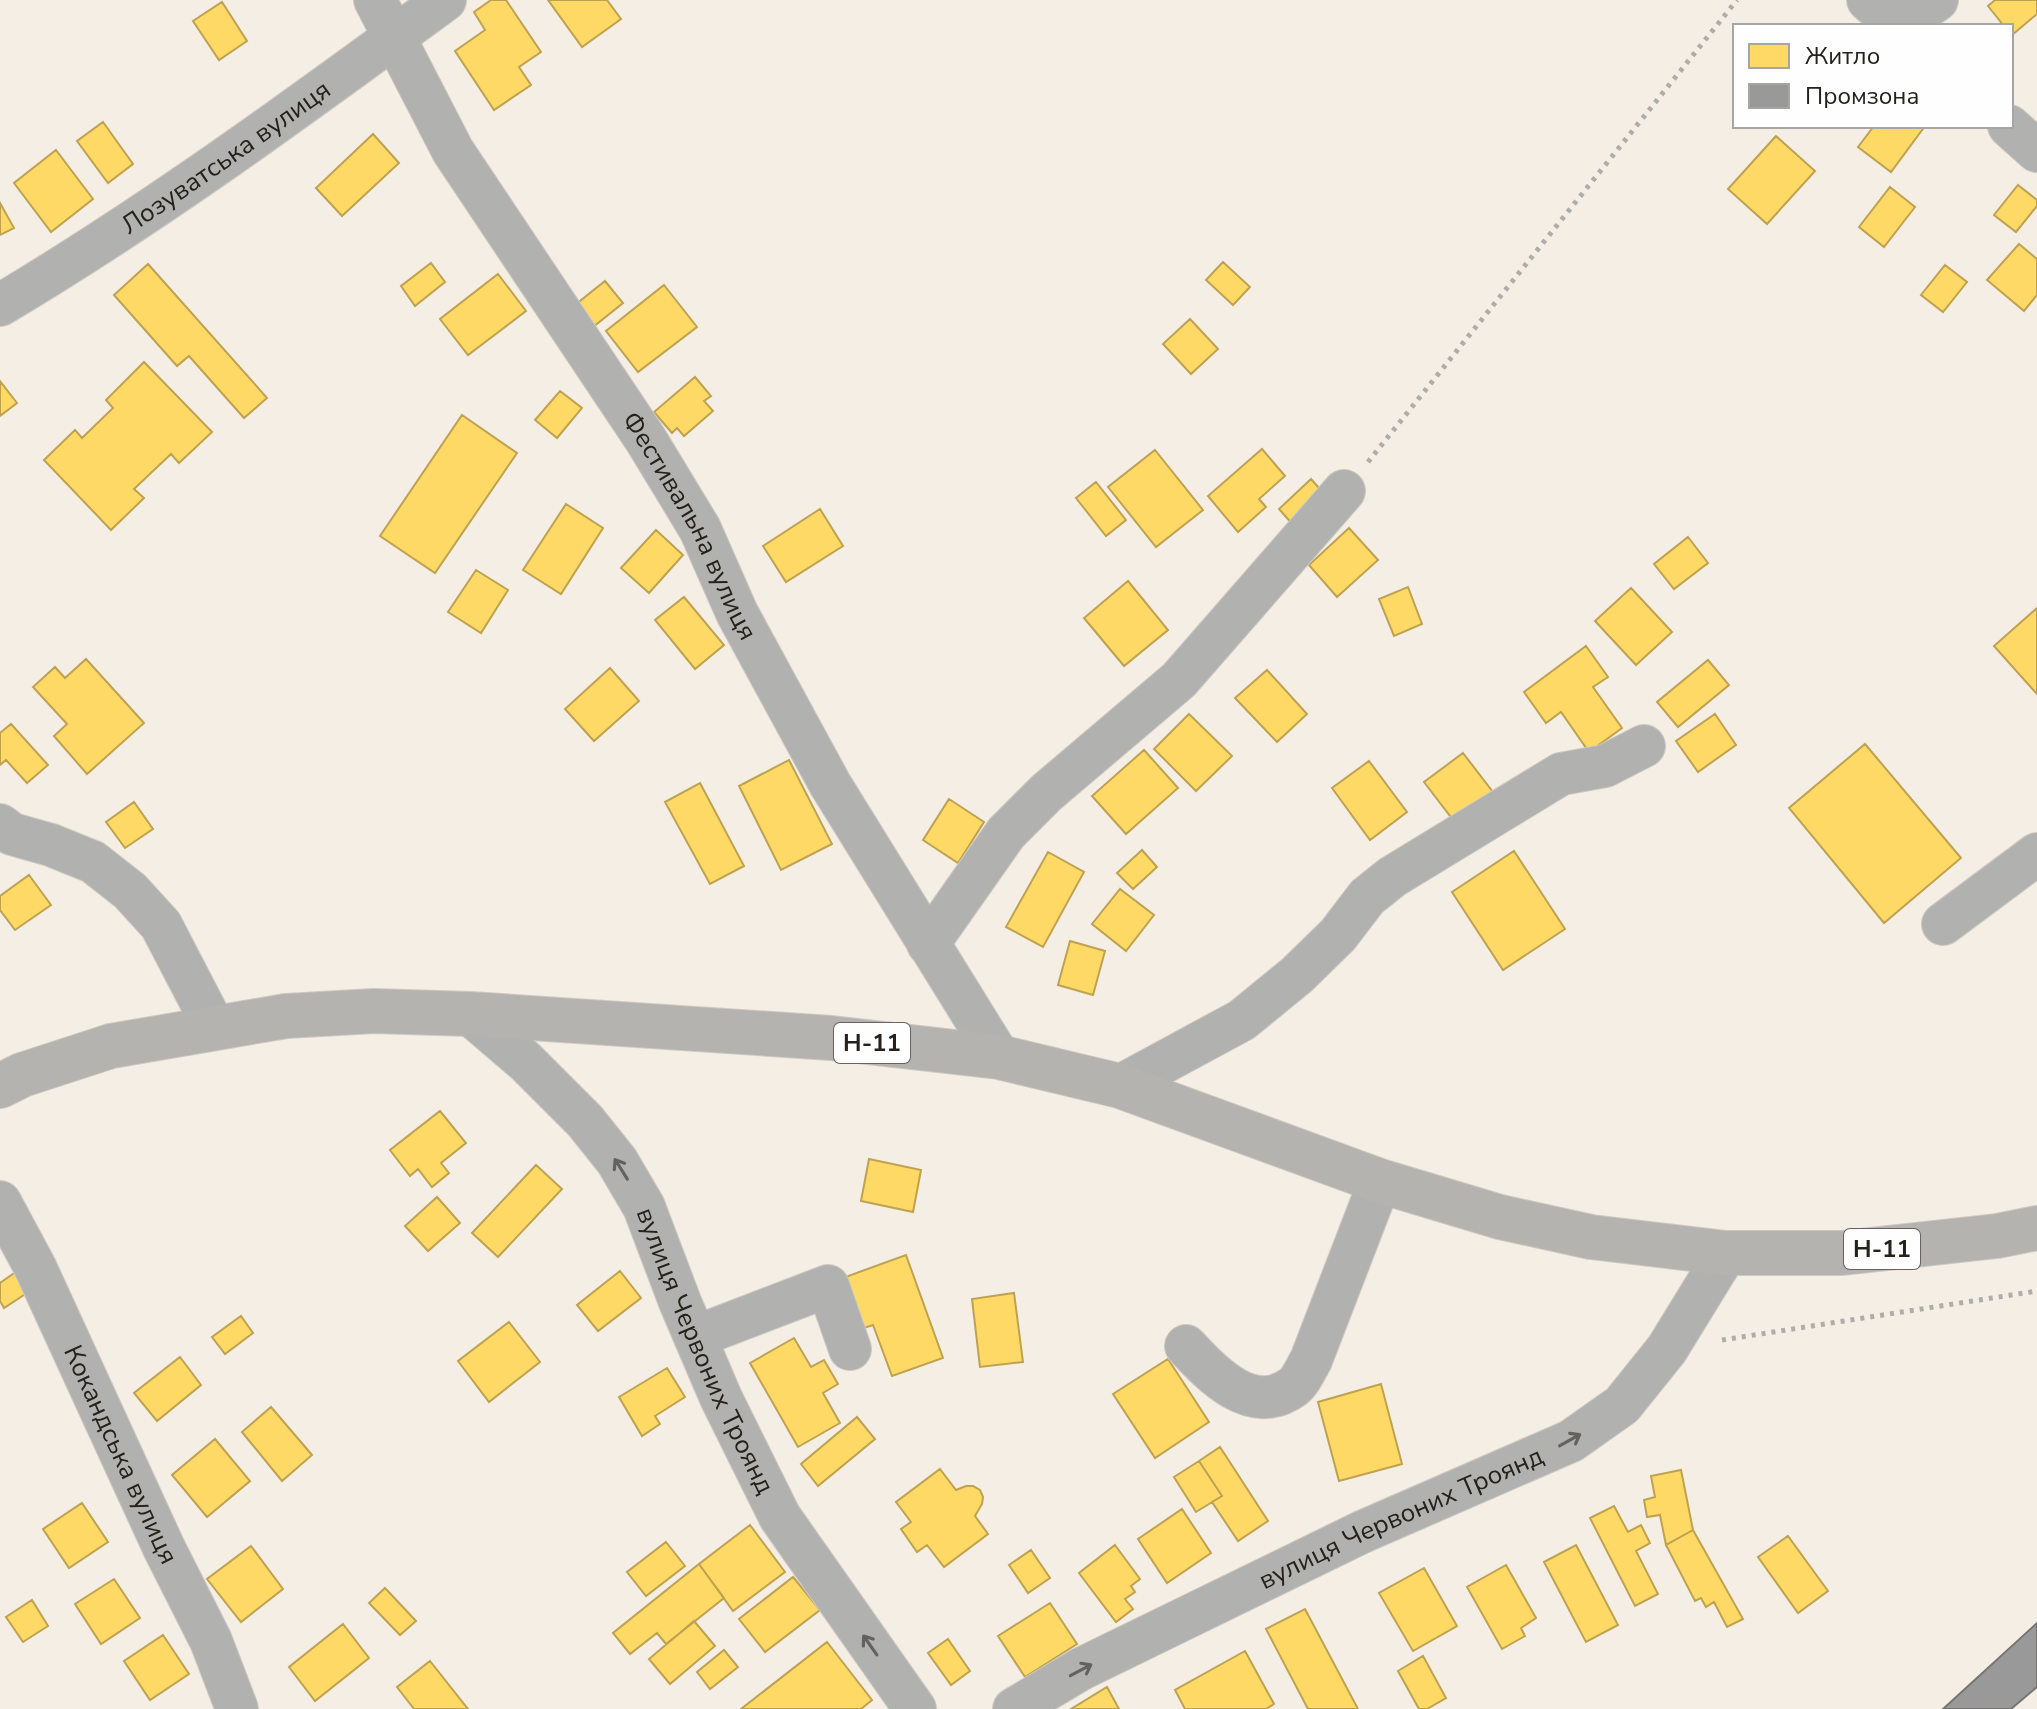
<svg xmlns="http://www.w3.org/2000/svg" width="2037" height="1709" font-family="'Nunito Sans',sans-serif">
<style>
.homes{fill:#ffd966;stroke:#bea250;stroke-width:2}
.industry{fill:#999;stroke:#767573;stroke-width:2}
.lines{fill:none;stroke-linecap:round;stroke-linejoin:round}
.minor-casing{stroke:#cec9c2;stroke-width:44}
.major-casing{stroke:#cec9c2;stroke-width:46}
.path{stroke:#aeada9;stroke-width:5;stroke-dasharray:4 6;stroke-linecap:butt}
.minor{stroke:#b1b2af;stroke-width:42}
.major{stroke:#b4b3af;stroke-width:44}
.oneway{stroke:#64625e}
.labels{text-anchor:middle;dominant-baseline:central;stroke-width:8;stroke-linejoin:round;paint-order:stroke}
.shield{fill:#fefefe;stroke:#66635f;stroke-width:2}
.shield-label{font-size:24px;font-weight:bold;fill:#25211b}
.street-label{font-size:26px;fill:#25211b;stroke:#fefefe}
</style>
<rect width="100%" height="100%" fill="#f5eee5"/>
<path class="homes" d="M491 0H506L541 52 519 67 531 85 494 110 455 51 485 30 474 12Z
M548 0H607L621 19 582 47Z
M1995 0H2037V14L2012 35 2011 26H2004L1988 6Z
M222 2 247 41 219 60 193 21Z
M103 122 133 164 108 183 77 141Z
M1874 126H1925L1891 172 1858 147Z
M373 134 399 163 342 216 316 188Z
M1776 136 1815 171 1767 224 1728 189Z
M56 150 93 199 51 232 14 183Z
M2018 185 2037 200V206L2016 232 1994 215Z
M1890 187 1915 207 1884 247 1859 227Z
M0 203 14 228 0 235Z
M2019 244 2037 259V295L2024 311 1987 280Z
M1223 262 1250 287 1233 305 1206 280Z
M431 263 445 282 415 306 401 286Z
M148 264 267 398 244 418 189 356 177 366 114 295Z
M1945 265 1967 282 1943 312 1921 295Z
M498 274 526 311 468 355 440 319Z
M605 281 623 303 593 327 575 305Z
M664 285 697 327 638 372 606 331Z
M1190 319 1218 349 1191 374 1163 344Z
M144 362 212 432 179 463 171 454 134 489 144 498 111 530 44 460 75 430 82 438 113 408 106 400Z
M695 377 711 396 704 401 713 411 684 436 677 428 672 433 654 412Z
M0 381 17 403 0 416Z
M560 391 582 408 557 438 535 420Z
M462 415 517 453 435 573 380 536Z
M1262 449 1285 476 1259 499 1266 507 1238 532 1208 496Z
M1155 450 1203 510 1156 547 1108 487Z
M1311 479 1326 496 1294 526 1279 509Z
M1096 482 1126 520 1106 536 1076 498Z
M566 504 603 528 561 594 523 570Z
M820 509 843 546 786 582 763 546Z
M1349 528 1378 560 1337 597 1309 565Z
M656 530 683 555 649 593 621 568Z
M1688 537 1708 563 1674 589 1654 564Z
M476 570 508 590 481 633 448 612Z
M1128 581 1168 630 1124 666 1084 618Z
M1408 587 1422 624 1394 636 1379 599Z
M1631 588 1672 632 1636 665 1595 621Z
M684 597 724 645 695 669 655 620Z
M2037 608V694L1994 646Z
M1586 646 1608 677 1593 687 1622 728 1589 752 1561 712 1546 723 1524 692Z
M86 659 144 723 87 774 54 736 67 724 33 687 55 667 65 678Z
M1708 660 1729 685 1678 727 1657 702Z
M610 668 639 701 594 741 565 709Z
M1267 670 1307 714 1277 742 1235 698Z
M1189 714 1232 756 1196 791 1154 749Z
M1715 714 1736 745 1698 772 1676 741Z
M11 724 48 765 27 783 6 760 0 765V733Z
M1865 744 1961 858 1884 923 1789 808Z
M1144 750 1178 788 1126 834 1092 796Z
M1463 753 1496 796 1457 825 1424 782Z
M789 760 832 844 781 870 739 786Z
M1369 761 1407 812 1370 840 1332 788Z
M700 783 744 866 710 884 665 802Z
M949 799 984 822 958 863 923 840Z
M134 802 153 829 125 848 106 822Z
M1142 850 1157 867 1133 889 1117 873Z
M1514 851 1565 929 1503 970 1452 892Z
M1048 852 1084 872 1043 947 1006 927Z
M29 875 51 905 15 930 0 910V896Z
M1120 889 1154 915 1126 951 1092 924Z
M1070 941 1105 951 1093 995 1058 985Z
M440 1111 466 1143 441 1163 449 1173 432 1187 418 1169 410 1176 390 1150Z
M869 1159 921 1170 913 1212 861 1201Z
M536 1165 562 1189 498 1257 472 1233Z
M437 1197 460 1223 428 1251 405 1226Z
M906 1255 943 1358 892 1376 873 1325 858 1330 840 1279Z
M20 1269 33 1289 4 1308 0 1301V1283Z
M620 1271 641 1298 598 1331 577 1305Z
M1014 1293 1023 1362 980 1367 972 1299Z
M241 1316 253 1333 225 1354 212 1337Z
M509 1322 540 1362 489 1402 458 1361Z
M794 1338 811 1367 824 1360 838 1384 823 1393 840 1423 798 1447 750 1363Z
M180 1357 201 1385 157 1421 134 1393Z
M1168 1359 1209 1422 1155 1458 1113 1394Z
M667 1368 685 1397 655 1416 660 1424 642 1436 619 1397Z
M1381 1384 1402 1464 1339 1481 1318 1402Z
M271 1407 312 1455 282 1481 242 1432Z
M857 1417 875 1439 818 1486 801 1464Z
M215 1439 250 1481 207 1517 172 1475Z
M1220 1447 1268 1521 1238 1541 1212 1502 1222 1496 1199 1461Z
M1199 1461 1222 1496 1196 1512 1174 1477Z
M940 1469 956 1490 966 1486H973L980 1490 983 1497 982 1504 975 1516 988 1534 944 1567 927 1545 917 1552 901 1529 911 1522 896 1502Z
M1681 1470 1693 1530 1666 1545 1660 1515 1647 1517 1644 1500 1655 1497 1651 1476Z
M82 1503 108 1542 69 1568 43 1529Z
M1614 1506 1628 1532 1641 1525 1650 1543 1636 1551 1658 1594 1635 1606 1590 1518Z
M1182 1509 1211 1553 1167 1583 1138 1539Z
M750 1525 785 1572 733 1611 699 1564Z
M1693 1530 1743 1619 1727 1627 1714 1602 1706 1607 1701 1598 1695 1601 1666 1545Z
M1788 1536 1828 1591 1798 1613 1758 1557Z
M666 1542 685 1566 646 1596 627 1572Z
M1115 1545 1140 1579 1131 1586 1135 1592 1125 1599 1133 1609 1116 1622 1079 1573Z
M1576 1545 1618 1625 1586 1642 1544 1562Z
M251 1546 283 1589 241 1622 207 1579Z
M1031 1550 1050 1578 1028 1593 1009 1565Z
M699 1564 724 1598 666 1644 657 1633 630 1654 613 1633Z
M1506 1565 1536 1618 1521 1628 1525 1636 1502 1649 1467 1587Z
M1424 1568 1457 1626 1413 1651 1379 1593Z
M793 1577 820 1610 765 1652 739 1619Z
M114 1579 140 1618 101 1644 75 1604Z
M385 1588 416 1621 400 1635 369 1603Z
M32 1600 48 1626 23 1642 6 1617Z
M1050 1603 1077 1644 1025 1677 998 1636Z
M1305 1609 1358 1709H1308L1266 1629Z
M694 1621 715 1646 670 1684 649 1659Z
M343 1624 369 1658 315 1701 289 1667Z
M163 1635 189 1674 150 1700 124 1661Z
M948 1639 970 1671 951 1685 928 1653Z
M827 1642 872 1700 861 1709H741Z
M724 1650 738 1667 710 1689 697 1672Z
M1245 1651 1274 1704 1266 1709H1185L1175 1690Z
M1423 1656 1446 1698 1427 1709H1419L1398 1671Z
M430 1661 468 1709H414L397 1687Z
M1107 1687 1119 1709H1071Z"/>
<path class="industry" d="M2037 1623V1687L2011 1709H1943Z"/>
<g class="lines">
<g class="minor-casing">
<g id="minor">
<path id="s1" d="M375 0 453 151 646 440 700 529 737 613 830 784 999 1057"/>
<path d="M1868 0 1898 26"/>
<path d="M1899 26 1937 0"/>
<path d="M2009 126 2037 151"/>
<path id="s2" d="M0 305C155 213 300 106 445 0"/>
<path d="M0 825 12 834 51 845 93 862 130 891 161 925 214 1027"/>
<path d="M1943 924 2037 854"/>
<path d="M928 944 1006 833 1046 793 1179 680 1344 491"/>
<path id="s3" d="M470 1014 526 1062 585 1121 617 1161 644 1207 680 1302 721 1398 780 1517 915 1709"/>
<path d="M1120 1086 1242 1020 1297 975 1338 935 1367 897 1392 877 1561 774 1605 766 1644 746"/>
<path id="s4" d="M0 1202 36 1269 164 1548 211 1641 237 1709"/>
<path d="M695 1337 828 1286 850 1349"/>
<path d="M1186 1346C1212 1374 1252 1417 1293 1387 1301 1381 1306 1368 1311 1360L1380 1181"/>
<path id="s5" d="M1014 1709 1081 1669 1362 1532 1571 1441 1622 1405 1667 1349 1726 1253"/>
</g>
</g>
<g class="major-casing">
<path id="major" d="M0 1086 22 1075 111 1046 286 1016 374 1011 470 1014 831 1038 999 1057 1120 1086 1380 1181 1500 1217 1591 1237 1726 1253H1842L1997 1236 2037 1228"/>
</g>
<path class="path" d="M1368 462 1737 0
M1722 1340 2037 1291"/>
<use href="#minor" class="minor"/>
<use href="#major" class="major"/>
</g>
<defs><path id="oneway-shaft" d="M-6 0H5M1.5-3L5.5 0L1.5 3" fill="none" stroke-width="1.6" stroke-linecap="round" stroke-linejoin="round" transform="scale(2)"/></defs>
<g class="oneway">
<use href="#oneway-shaft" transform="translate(621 1169) rotate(-122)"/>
<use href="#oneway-shaft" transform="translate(1570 1440) rotate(-29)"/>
<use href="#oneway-shaft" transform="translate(870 1645) rotate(-125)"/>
<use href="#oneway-shaft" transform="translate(1081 1670) rotate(-28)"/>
</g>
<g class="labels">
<g class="shield">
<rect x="834" y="1023" width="76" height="40" rx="6"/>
<rect x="1844" y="1229" width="76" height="40" rx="6"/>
</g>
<g class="shield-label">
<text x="872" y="1043">Н-11</text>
<text x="1882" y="1249">Н-11</text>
</g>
<g class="street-label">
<text stroke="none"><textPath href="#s2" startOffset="270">Лозуватська вулиця</textPath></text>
<text stroke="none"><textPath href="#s1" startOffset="614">Фестивальна вулиця</textPath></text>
<text stroke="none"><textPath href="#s3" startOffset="418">вулиця Червоних Троянд</textPath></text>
<text stroke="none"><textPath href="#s4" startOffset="280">Кокандська вулиця</textPath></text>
<text stroke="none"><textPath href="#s5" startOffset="432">вулиця Червоних Троянд</textPath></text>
</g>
</g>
<rect x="1733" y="24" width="280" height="104" fill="#fefefe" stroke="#a7a6a3" stroke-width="2"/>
<rect x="1749" y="44" width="40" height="24" fill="#ffd966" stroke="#a7a6a3" stroke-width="2"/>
<text x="1805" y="64" font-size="24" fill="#25211b">Житло</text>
<rect x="1749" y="84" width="40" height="24" fill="#999999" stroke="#a7a6a3" stroke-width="2"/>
<text x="1805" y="104" font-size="24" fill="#25211b">Промзона</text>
</svg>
